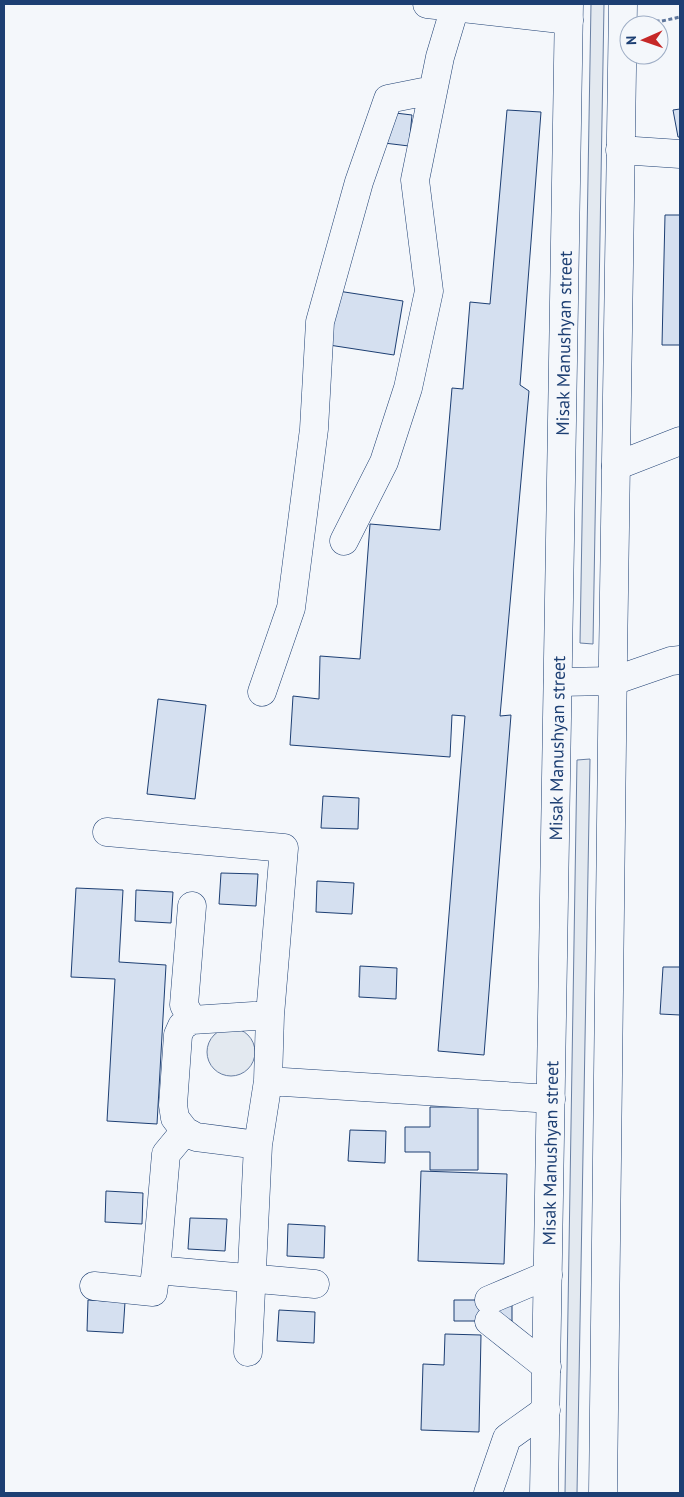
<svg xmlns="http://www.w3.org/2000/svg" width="684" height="1497" font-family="'PT Sans',sans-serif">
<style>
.green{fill:#e3e9f0;stroke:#687fa3}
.building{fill:#d5e0f0;stroke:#1d3f73}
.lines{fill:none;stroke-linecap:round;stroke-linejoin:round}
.minor-casing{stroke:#1d3f73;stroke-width:29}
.major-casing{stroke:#1d3f73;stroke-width:29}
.highway-casing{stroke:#1d3f73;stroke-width:29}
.path{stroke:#5e769c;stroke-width:3;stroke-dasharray:4 2.5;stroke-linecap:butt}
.minor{stroke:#f4f7fb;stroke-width:28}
.major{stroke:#f4f7fb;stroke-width:28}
.highway{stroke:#f4f7fb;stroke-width:28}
.labels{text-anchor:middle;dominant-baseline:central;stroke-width:4;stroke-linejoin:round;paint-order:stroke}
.street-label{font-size:18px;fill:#1d3f73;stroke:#f4f7fb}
</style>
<rect width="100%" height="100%" fill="#f4f7fb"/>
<path class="green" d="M591 4H604L593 644 580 643Z
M590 759 577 1493H565L577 760Z
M207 1052a24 24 0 1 1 48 0a24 24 0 1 1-48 0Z"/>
<path class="building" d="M680 109V137H678L673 110Z
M507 110 541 112 520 385 529 391 500 716 511 715 484 1055 438 1051 465 716 452 715 450 757 290 745 293 696 319 699 320 656 360 659 370 524 440 530 452 388 463 389 470 302 490 304Z
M387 112 412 115 409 146 384 143Z
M665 215H680V345H662Z
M338 291 403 301 394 355 329 345Z
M158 699 206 705 195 799 147 794Z
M323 796 359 798 358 829 321 828Z
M221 873 258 874 256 906 219 904Z
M317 881 354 883 352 914 316 912Z
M76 888 123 890 119 962 166 965 157 1124 107 1121 115 979 71 977Z
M136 890 173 892 171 923 135 921Z
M360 966 397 968 396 999 359 997Z
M663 967H680V1015L660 1014Z
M430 1107H478V1170H430V1152H405V1127H430Z
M350 1130 386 1131 385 1163 348 1161Z
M421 1171 507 1174 504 1264 418 1261Z
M106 1191 143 1193 142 1224 105 1222Z
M190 1218 227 1219 225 1251 188 1249Z
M288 1224 325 1226 324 1258 287 1256Z
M88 1300 125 1302 123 1333 87 1331Z
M454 1300H512V1321H454Z
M279 1310 315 1312 314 1343 277 1341Z
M445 1334 481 1335 479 1432 421 1430 423 1364 444 1365Z"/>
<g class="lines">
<g class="minor-casing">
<path id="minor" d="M616 466 680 441
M344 541 384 462 408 388 429 291 415 180 440 57 455 7
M613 681 671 661 680 660
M262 692 291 608 314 429 320 322 359 182 388 99 433 90
M107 832 284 848 270 1015 268 1081 258 1145 248 1352
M192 1020 184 1005 192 906
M268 1081 551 1099
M258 1145 196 1137 185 1131 175 1118 173 1105 178 1035 182 1026 192 1020 270 1015
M156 1270 166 1154 185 1131
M94 1286 153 1292 156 1270 315 1284
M489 1300 548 1275
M489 1321 547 1367
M488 1493 507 1438 546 1410"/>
</g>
<g class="major-casing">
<path id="major" d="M427 4 569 20
M620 150 680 154"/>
</g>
<g class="highway-casing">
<g id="highway">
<path d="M558 682 613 681"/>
<path id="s1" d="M544 1493 569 4"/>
<path d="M603 1493 613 658 623 4"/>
</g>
</g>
<path class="path" d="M649 21H662L680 17"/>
<use href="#minor" class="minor"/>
<use href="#major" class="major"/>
<use href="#highway" class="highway"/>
</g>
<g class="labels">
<g class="street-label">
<text stroke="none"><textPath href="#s1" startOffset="1150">Misak Manushyan street</textPath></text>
<text stroke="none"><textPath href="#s1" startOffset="745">Misak Manushyan street</textPath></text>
<text stroke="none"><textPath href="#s1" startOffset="340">Misak Manushyan street</textPath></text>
</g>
</g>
<rect width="684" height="1497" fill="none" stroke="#1d3f73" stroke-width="10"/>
<g transform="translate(644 40) rotate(268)"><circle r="24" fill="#f4f7fb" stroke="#9eadc5"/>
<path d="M0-4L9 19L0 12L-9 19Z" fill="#c62828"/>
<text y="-8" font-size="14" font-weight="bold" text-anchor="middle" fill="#1d3f73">N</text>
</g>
</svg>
